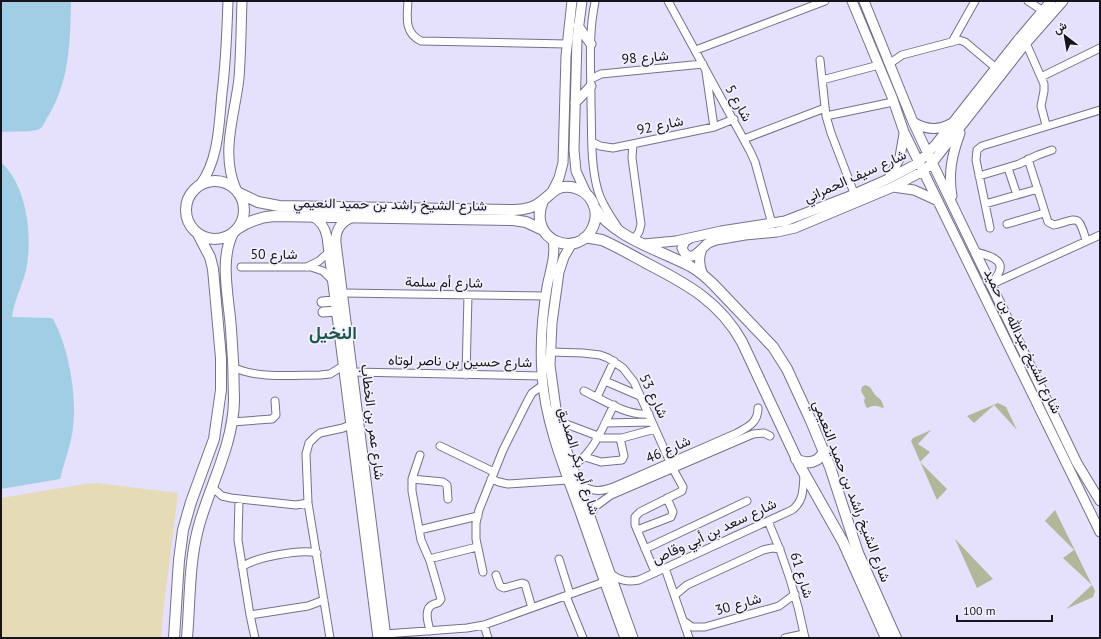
<svg xmlns="http://www.w3.org/2000/svg" width="1101" height="639" font-family="'PT Sans',Vazirmatn,sans-serif">
<style>
.green{fill:#b1b79b}
.sand{fill:#e5dbb6}
.water{fill:#a1cee5}
.lines{fill:none;stroke-linecap:round;stroke-linejoin:round}
.street-casing{stroke:#76718a;stroke-width:9}
.secondary-casing{stroke:#76718a;stroke-width:11}
.primary-casing{stroke:#76718a;stroke-width:12}
.street{stroke:#fff;stroke-width:7}
.secondary{stroke:#fff;stroke-width:9}
.primary{stroke:#fff;stroke-width:10}
.labels{text-anchor:middle;dominant-baseline:central;stroke-width:3.5;stroke-linejoin:round;paint-order:stroke}
.street-label{font-size:14px;fill:#17141e;stroke:#f2f0fb}
.district-label{font-size:18px;font-weight:bold;fill:#1c554c;stroke:#f2f0fb}
</style>
<rect width="100%" height="100%" fill="#e5e0fc"/>
<path class="green" d="M865 385 870 387 875 395 881 400 884 407 882 408C877 405 873 405 868 408L866 407 864 401 865 398 861 391 862 387Z
M998 403 1006 407 1017 430 994 405 974 423 967 416Z
M931 430 918 444 930 452 920 462 947 489 937 500 911 441 913 438Z
M1055 510 1095 591 1093 597 1066 609 1092 585 1063 558 1074 550 1045 521Z
M955 539 993 579 977 588Z"/>
<path class="sand" d="M97 483 178 493 163 613 161 638H1V498L85 484Z"/>
<path class="water" d="M1 1H71C70 42 70 78 49 115 46 119 44 125 41 128 35 133 10 131 1 132Z
M1 162C27 186 33 236 26 270 22 286 14 301 12 317L51 318 53 319C69 349 77 394 73 428 71 445 64 462 60 479L1 489Z"/>
<g class="lines">
<g class="street-casing">
<path id="street" d="M408 1C407 17 404 33 421 41L567 44
M668 1 750 151 755 162 772 224
M1028 1 1043 11
M595 2C588 35 591 70 591 103 592 132 590 163 598 191 602 205 611 217 619 229
M952 42 975 1
M1026 43 1044 84V91L1041 106 1046 125
M696 50 825 1
M820 60 826 116 831 133 854 193
M889 64 902 55 959 40 965 42 996 68
M706 72 714 127
M1041 77 1100 48
M591 79 601 74 703 64
M822 80 879 65
M826 116 893 102
M744 139 825 108
M592 142 600 146 613 148 714 127 734 119
M633 144 632 158 641 224 639 232 634 239
M1028 159 1048 222 1054 225C1078 219 1078 213 1086 240
M1008 168 1017 195
M979 176 1019 164 1038 155 1052 150
M985 204 1038 189
M1007 224 1044 213
M990 228 976 160 977 150 982 146 1100 110
M975 252C993 256 1012 262 991 283
M241 267H311L323 271 332 280
M307 267 319 261 329 252
M990 285 1100 235
M343 293 546 296
M551 352 583 353 600 355 608 358 623 368 634 382 670 462
M233 367C256 379 294 375 320 375L330 374 343 366
M353 372 542 376
M466 375 468 295
M605 381 640 396
M584 391C603 400 627 416 649 414
M597 397 614 361
M558 421 598 436
M232 422 272 419 276 415 275 401
M605 423 652 422
M596 438H622L655 429
M440 446 494 472
M420 455 412 479V491L421 540 430 561 441 599C439 603 438 603 434 604 423 608 428 622 430 631
M585 457 601 462 622 460 624 456 620 438
M572 466C594 454 603 426 614 405
M412 479 443 482 447 485 448 499
M491 479 499 482 508 484 568 480
M578 482C590 493 602 492 616 486L737 433C748 427 758 423 758 408
M212 487 222 496 231 498 296 505 308 503
M239 499 238 540 250 615 255 638
M590 516 596 506 611 495 753 434 764 433 770 436
M768 521C785 559 797 597 805 638
M419 530 478 516
M637 530 671 517 673 512 667 498
M645 549 747 501
M429 559 477 547
M559 559 570 594
M242 567C255 557 301 549 317 553
M665 568 689 638
M483 572 476 539V523L479 510 503 450 527 402 532 393 543 385
M655 572 635 525V517L640 512 682 491 683 487 673 469
M611 574C620 581 628 582 639 580L792 510C804 501 803 489 804 475
M496 575 500 586 504 588 522 583 525 584 532 608
M675 595 687 585 763 550 772 548 780 549
M566 596 583 638
M250 615 308 606 324 600
M685 622 692 627H705L779 606 795 594
M484 625 488 638
M385 634 467 628 484 625 604 582
M330 638 308 503 306 454 309 443 316 436 320 433 343 428 350 425
M785 638 804 634"/>
</g>
<g class="secondary-casing">
<path id="secondary" d="M582 1 577 39 574 150 576 171 586 193
M852 1 892 97 904 132 1100 532
M864 1 913 122 928 154 1077 463 1100 501
M578 26 591 44
M575 103 591 86
M913 122C926 130 939 131 952 123
M889 178 900 157 904 134
M200 185C219 160 219 123 222 93 226 62 227 32 228 1
M893 187 914 190 938 201
M236 189C220 153 235 115 239 78 241 52 241 27 242 1
M552 192 559 178 563 163 566 56 572 1
M952 196C948 173 952 155 960 133
M312 216C321 221 325 227 327 237L378 638
M354 217C341 221 335 230 336 243L386 638
M689 239 685 241 682 248C689 266 700 250 707 244 710 242 713 241 716 240L745 235 777 232 795 228 893 187 923 171 932 163 1026 43 1063 1
M553 240C556 256 550 271 547 287 542 316 540 346 542 375 545 421 563 466 579 509 594 552 609 595 625 638
M572 243 564 257 559 272 552 323 550 365 556 409 564 443 633 638
M644 244 676 241 721 231 785 221 845 198 888 179 918 163 936 144 1018 40 1051 1
M702 249C698 258 699 266 703 275
M322 302 334 301
M323 312 336 311"/>
</g>
<g class="primary-casing">
<path id="primary" d="M186 210a29 29 0 1 1 58 0a29 29 0 1 1-58 0Z
M239 193 258 202 279 206 514 210C524 210 534 208 542 201 553 193 556 185 571 187 582 189 591 196 594 206 597 213 596 220 593 227 579 260 526 241 543 201
M595 208C612 236 661 251 690 266 699 271 707 278 714 285L773 347 787 369 811 421 830 467 858 553 896 638
M237 229C249 221 260 217 274 216L513 220 526 222 543 230
M584 238H590L602 240C618 247 633 256 648 264 687 284 720 302 742 342L800 466 843 542 886 638
M796 459C807 465 820 463 824 450
M174 638 179 560 183 530 191 502 214 439 221 390V358L213 269 210 257 198 234
M187 638C190 602 189 564 198 529 209 487 233 446 234 401 234 377 233 353 231 329 229 299 219 260 233 233"/>
</g>
<use href="#street" class="street"/>
<use href="#secondary" class="secondary"/>
<use href="#primary" class="primary"/>
</g>
<g class="labels">
<g class="street-label">
<text transform="translate(645 57) rotate(-5)">شارع 98</text>
<text transform="translate(739 103) rotate(61)">شارع 5</text>
<text transform="translate(660 125) rotate(-12)">شارع 92</text>
<text transform="translate(855 176) rotate(-24)">شارع سيف الحمراني</text>
<text transform="translate(390 204) rotate(1)">شارع الشيخ راشد بن حميد النعيمي</text>
<text x="274" y="254">شارع 50</text>
<text transform="translate(444 282) rotate(1)">شارع أم سلمة</text>
<text transform="translate(1023 341) rotate(64)">شارع الشيخ عبدالله بن حميد</text>
<text transform="translate(460 361) rotate(1)">شارع حسين بن ناصر لوتاه</text>
<text transform="translate(654 396) rotate(64)">شارع 53</text>
<text transform="translate(373 422) rotate(83)">شارع عمر بن الخطاب</text>
<text transform="translate(668 449) rotate(-24)">شارع 46</text>
<text transform="translate(579 461) rotate(73)">شارع أبو بكر الصديق</text>
<text transform="translate(852 491) rotate(69)">شارع الشيخ راشد بن حميد النعيمي</text>
<text transform="translate(714 531) rotate(-25)">شارع سعد بن أبي وقاص</text>
<text transform="translate(802 575) rotate(73)">شارع 61</text>
<text transform="translate(738 604) rotate(-16)">شارع 30</text>
</g>
<g class="district-label">
<text x="333" y="332">النخيل</text>
</g>
</g>
<rect width="1101" height="639" fill="none" stroke="#17141e" stroke-width="4"/>
<g transform="translate(1065 36) rotate(329)" stroke="#f2f0fb" stroke-width="3" paint-order="stroke">
<path d="M0-3L7 15L0 10L-7 15Z" fill="#17141e"/>
<text y="-6" font-size="11" font-weight="bold" text-anchor="middle" fill="#17141e">ش</text>
</g>
<path d="M957 615v6h95v-6" fill="none" stroke="#17141e" stroke-width="2"/>
<text x="963" y="615" font-size="12" fill="#17141e" stroke="#f2f0fb" stroke-width="3" paint-order="stroke">100 m</text>
</svg>
